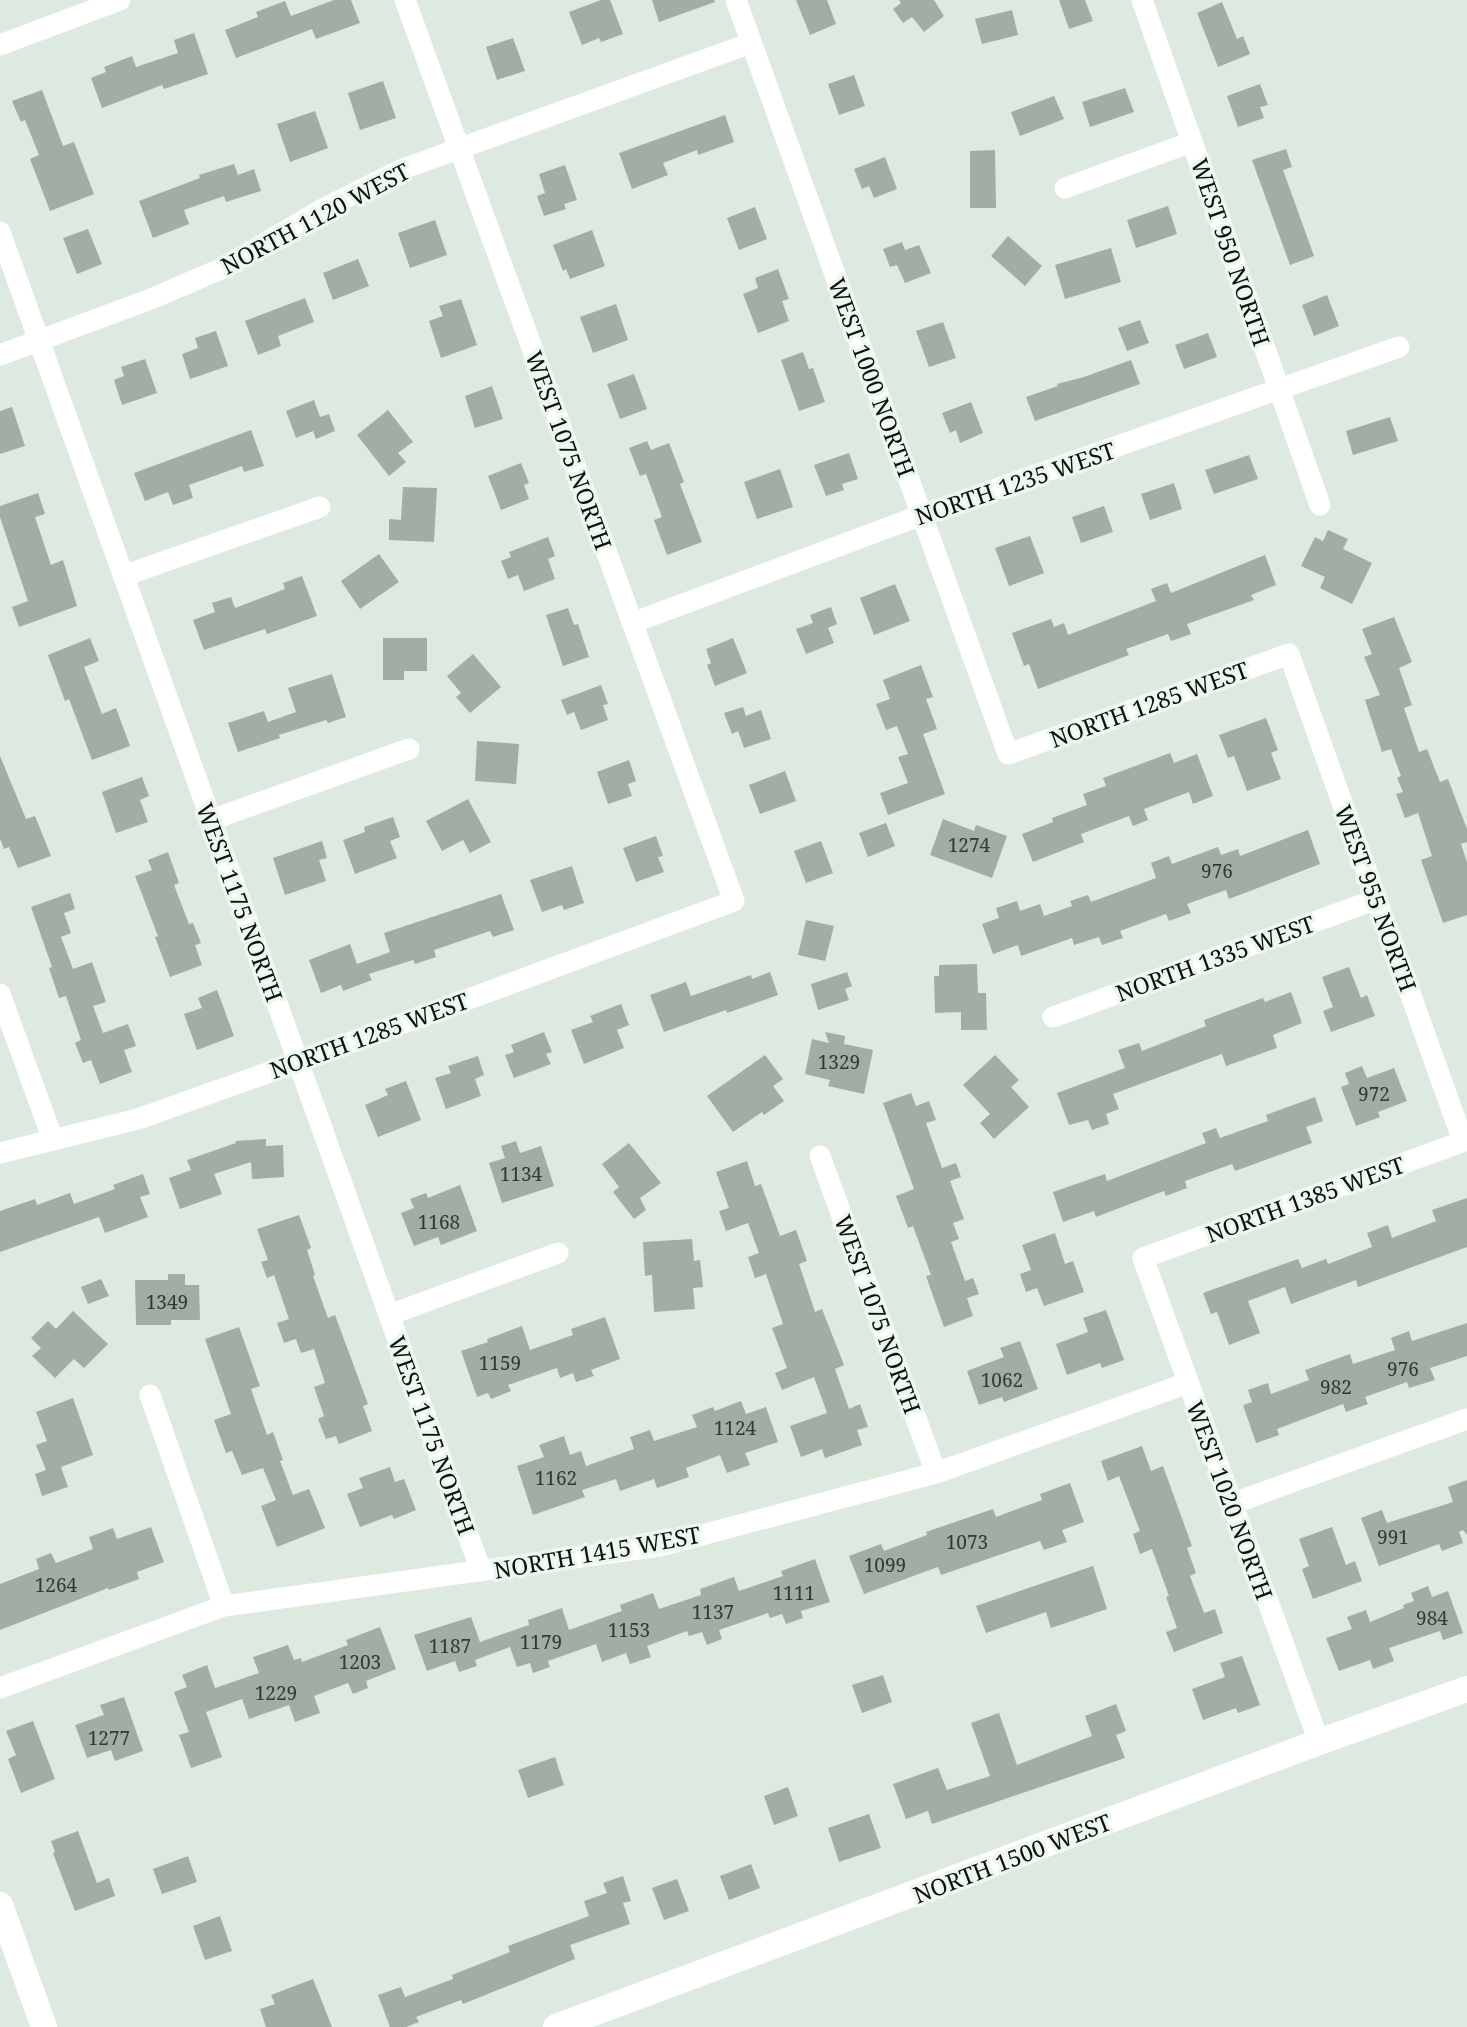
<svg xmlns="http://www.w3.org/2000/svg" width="1467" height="2027" font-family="'Noto Serif',serif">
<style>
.building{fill:#a2ada4}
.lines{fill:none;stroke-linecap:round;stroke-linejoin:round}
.minor{stroke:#fff;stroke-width:21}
.tertiary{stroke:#fff;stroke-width:26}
.labels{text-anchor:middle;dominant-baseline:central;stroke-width:7;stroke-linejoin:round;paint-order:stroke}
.number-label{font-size:19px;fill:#333934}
.street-label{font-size:23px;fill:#0e120e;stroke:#ecf8ee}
</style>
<rect width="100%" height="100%" fill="#deeae0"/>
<path class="building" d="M334 0H351L360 23 316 39 312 29 236 58 225 30 258 17 256 12 285 1 291 16Z
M601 0H610L623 34 601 42 599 38 582 45 569 12Z
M652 0H714L715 2 659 22Z
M796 0H827L836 24 810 35Z
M899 0H934L944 16 924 32 912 17 903 23 893 9 901 3Z
M1059 0H1085L1093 21 1069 29Z
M1222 2 1237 39 1243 36 1250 54 1218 67 1197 13Z
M1012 10 1018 35 982 44 975 19Z
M194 33 208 74 164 89 162 85 102 108 91 78 106 72 104 67 132 56 136 67 178 53 174 40Z
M513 38 525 71 497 80 486 47Z
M854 75 865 106 839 115 828 84Z
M383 81 396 118 360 130 348 93Z
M1260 84 1268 105 1260 107 1264 118 1238 127 1227 96Z
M1125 88 1134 112 1090 127 1082 102Z
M42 90 63 146 74 142 94 194 50 211 30 159 39 155 25 120 21 122 12 101Z
M1054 96 1064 119 1020 136 1011 112Z
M315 111 328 148 290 162 277 124Z
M725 115 734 142 698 155 697 150 663 163 668 175 632 189 619 153Z
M1286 149 1292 167 1283 170 1314 256 1290 265 1252 160Z
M995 150 996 208H970V151Z
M885 157 897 189 874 198 869 186 862 189 854 169Z
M234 164 238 175 254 169 261 191 226 202 224 196 184 210 189 224 153 238 139 201 200 178 199 175Z
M565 165 577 200 564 204 566 209 544 216 537 196 545 193 539 174Z
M1168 206 1177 234 1136 248 1127 220Z
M755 207 767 239 739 250 727 218Z
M435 220 447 255 410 268 398 233Z
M88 229 102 264 77 274 63 238Z
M592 230 605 266 570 279 566 269 563 271 553 245Z
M1008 236 1042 266 1025 286 991 256Z
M902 242 905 250 919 245 931 273 905 283 897 265 890 267 883 249Z
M1111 248 1121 282 1065 299 1055 265Z
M358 259 369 286 333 300 323 273Z
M778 269 789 299 782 301 789 321 758 333 743 294 758 288 755 278Z
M1327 295 1339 326 1314 336 1302 305Z
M305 298 314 322 278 336 281 346 258 355 245 321Z
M461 299 477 345 441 358 429 321 443 316 439 306Z
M616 304 628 340 593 353 580 317Z
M1140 320 1149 343 1127 351 1118 328Z
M943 322 956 358 929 367 916 331Z
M216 331 228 366 190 379 182 354 198 348 195 338Z
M1208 333 1217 357 1184 369 1175 345Z
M803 352 809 369 813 368 825 402 799 411 781 360Z
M145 359 157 393 122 405 114 380 124 376 121 367Z
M1131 360 1140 384 1035 421 1026 397 1058 386 1057 384 1084 377Z
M634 374 647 409 620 419 607 384Z
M492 386 503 419 475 428 465 396Z
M314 400 320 417 329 414 335 431 316 439 313 431 296 438 286 411Z
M971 402 983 433 960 443 956 430 950 433 942 413Z
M12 407 25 446 0 454V411Z
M388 410 413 442 398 453 406 462 389 476 357 435Z
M1390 417 1398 441 1353 455 1346 431Z
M251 430 264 466 244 472 242 466 189 485 193 498 173 505 168 492 145 501 134 473Z
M647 441 651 450 669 443 684 482 680 484 702 542 667 555 654 520 662 517 646 474 640 476 629 448Z
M849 453 858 479 842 484 844 490 826 496 814 465Z
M1249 455 1258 479 1214 494 1205 470Z
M521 463 529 483 524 485 529 499 501 510 488 476Z
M780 469 793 507 757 519 744 482Z
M1174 483 1182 509 1150 520 1141 494Z
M403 487 437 488 434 542 389 540V519L401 520Z
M38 493 45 514 35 517 51 565 63 560 77 606 19 627 12 607 28 601 0 517V506Z
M1104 506 1113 532 1081 543 1072 517Z
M1328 530 1348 539 1343 549 1372 563 1352 604 1320 588 1325 577 1301 566 1315 537 1323 541Z
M1030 536 1044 573 1009 586 995 548Z
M548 537 555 556 548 559 555 579 524 591 518 575 508 579 501 561 511 557 509 552Z
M379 554 399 582 360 609 341 581Z
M1265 555 1276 585 1251 595 1254 600 1187 624 1191 634 1171 641 1168 634 1126 649 1129 655 1038 689 1029 664 1024 666 1012 633 1051 619 1054 627 1064 623 1068 635 1156 601 1151 589 1167 583 1171 593Z
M302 576 317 616 267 634 265 629 204 650 193 620 215 612 212 603 231 597 235 608 285 589 283 583Z
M895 584 910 621 874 635 860 598Z
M831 607 837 624 828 628 834 643 806 654 796 629 813 623 810 615Z
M568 608 574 625 578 624 589 657 563 666 546 615Z
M1394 617 1412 662 1399 668 1412 705 1404 708 1419 752 1427 749 1440 782 1448 779 1467 829V842L1461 844 1467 862V915L1443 923 1421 860 1432 856 1418 813 1405 818 1396 794 1403 792 1397 778 1401 776 1391 749 1382 752 1365 700 1380 695 1364 657 1372 654 1362 629Z
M90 638 99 661 84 667 102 714 116 708 130 746 92 760 69 699 65 701 48 655Z
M383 638H427V671H404V680H383Z
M733 638 747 673 715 686 707 665 711 663 706 649Z
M473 654 501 687 470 713 456 697 461 693 447 676Z
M921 665 933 697 926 699 937 729 923 734 945 794 888 815 880 793 908 783 898 757 908 754 897 726 886 730 876 704 890 699 883 680Z
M332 674 346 717 328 723 326 720 279 735 280 738 238 752 228 723 264 711 268 722 296 712 288 688Z
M601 685 608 704 603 705 608 720 581 730 574 712 567 715 561 700Z
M743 707 746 716 761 710 771 739 744 748 738 731 732 734 724 713Z
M1266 718 1278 750 1271 753 1281 779 1247 791 1234 756 1228 758 1219 735Z
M477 741 519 744 516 784 475 781Z
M1170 753 1174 763 1197 754 1213 796 1193 804 1189 792 1144 809 1148 820 1133 826 1129 816 1081 834 1084 842 1033 862 1022 834 1053 822 1052 818 1087 805 1083 794 1106 786 1103 778Z
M0 756 26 819 35 816 51 856 18 868 9 847 4 849 0 839Z
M629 760 636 781 628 784 632 796 608 804 597 772Z
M785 771 796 801 760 814 749 785Z
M142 777 149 796 140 800 148 822 116 833 102 792Z
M468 799 491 842 470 853 463 840 442 851 426 821Z
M393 817 400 837 390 841 397 858 355 874 343 840 365 832 364 827Z
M943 819 974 831 976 825 1007 836 992 878 930 855Z
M886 823 895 846 868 857 859 833Z
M1308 830 1320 864 1229 899 1226 890 1187 904 1191 913 1169 921 1166 914 1120 931 1123 938 1102 945 1099 937 1074 945 1072 938 1021 956 1018 945 993 954 982 924 999 918 996 908 1017 901 1020 911 1040 904 1044 916 1072 906 1070 901 1088 895 1091 902 1156 878 1151 863 1169 856 1172 864 1218 847 1221 855 1238 849 1240 856Z
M656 836 663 856 658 857 664 872 636 882 623 848Z
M322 841 327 858 319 860 326 881 285 895 273 858Z
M821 841 833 873 806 883 794 851Z
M168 852 179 883 174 885 189 924 193 923 201 943 195 945 202 965 170 977 155 937 158 936 135 876 152 870 148 860Z
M572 866 584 903 564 910 562 905 542 912 530 880Z
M70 893 75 909 64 913 71 933 61 937 73 969 92 962 106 1002 93 1006 103 1033 128 1024 136 1046 124 1050 132 1072 100 1084 91 1060 83 1063 75 1043 81 1040 66 996 59 998 49 968 52 967 31 907Z
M501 894 514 930 493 937 490 931 434 950 436 957 415 964 413 960 369 974 372 980 343 991 341 985 321 993 309 960 350 944 357 964 390 952 384 933Z
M806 920 834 926 825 961 798 955Z
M977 964 978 993H986L987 1030H961V1012L935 1013 934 976H939V965Z
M1349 967 1361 998 1367 995 1375 1016 1331 1032 1323 1011 1333 1007 1322 977Z
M770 972 778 995 727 1013 726 1010 664 1032 650 995 686 982 691 996 751 975 752 979Z
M847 972 852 986 845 989 849 1000 818 1010 811 984Z
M217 990 234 1036 197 1050 184 1014 202 1008 198 998Z
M1291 992 1302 1023 1273 1035 1277 1048 1226 1066 1222 1054 1113 1094 1119 1109 1106 1114 1109 1124 1092 1130 1088 1120 1069 1125 1057 1093 1125 1068 1118 1050 1139 1043 1142 1051 1206 1026 1204 1020 1263 998 1265 1002Z
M621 1004 629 1025 617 1030 624 1048 584 1064 571 1030 593 1022 590 1016Z
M544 1032 552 1052 546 1054 551 1064 514 1078 505 1055 514 1052 511 1045Z
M825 1032 845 1036 844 1044 873 1050 864 1094 828 1086 830 1080 805 1074 812 1039 829 1043Z
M765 1055 783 1079 773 1086 784 1101 764 1115 762 1112 733 1132 707 1096Z
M995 1055 1019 1080 1011 1087 1029 1107 994 1139 980 1123 990 1114 963 1085Z
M478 1056 484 1075 475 1079 481 1096 446 1109 435 1078 451 1073 448 1066Z
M1362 1066 1367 1078 1394 1068 1407 1101 1378 1112 1380 1117 1356 1126 1341 1087 1349 1084 1345 1073Z
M406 1081 421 1120 378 1137 365 1105 388 1095 385 1089Z
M911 1093 916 1106 929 1101 936 1120 926 1123 942 1168 956 1163 961 1177 950 1181 964 1219 953 1223 959 1239 951 1242 965 1281 973 1278 979 1294 967 1298 973 1316 944 1327 926 1276 931 1275 913 1226 908 1228 896 1196 914 1189 883 1103Z
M1315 1097 1323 1121 1306 1127 1312 1143 1235 1171 1232 1164 1185 1181 1187 1188 1166 1196 1164 1191 1096 1217 1094 1211 1063 1222 1053 1192 1105 1174 1107 1181 1206 1143 1202 1133 1216 1128 1220 1138 1268 1121 1266 1115Z
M266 1139V1146L283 1145 284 1177 252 1179 251 1162 214 1174 222 1194 180 1209 169 1178 191 1170 187 1160 236 1143 235 1141Z
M516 1141 520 1153 541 1146 554 1186 502 1203 489 1163 505 1158 501 1146Z
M629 1143 661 1183 640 1198 646 1210 634 1219 613 1192 619 1187 602 1164Z
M747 1161 755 1186 761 1184 780 1236 796 1230 807 1261 799 1264 815 1312 822 1309 844 1365 835 1369 849 1409 860 1404 868 1427 857 1430 862 1445 825 1458 822 1449 801 1457 790 1426 827 1413 814 1377 782 1390 775 1373 787 1368 772 1328 783 1324 766 1274 755 1278 748 1257 759 1253 748 1223 726 1231 719 1211 729 1208 716 1172Z
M143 1174 150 1194 140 1197 148 1217 105 1233 99 1217 0 1252V1211L35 1199 37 1205 70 1193 74 1204 115 1189 113 1185Z
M460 1185 477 1231 441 1245 438 1237 414 1246 401 1213 414 1208 410 1199 426 1193 428 1198Z
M1467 1198V1247L1358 1287 1356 1280 1291 1304 1285 1287 1248 1301 1260 1333 1229 1345 1217 1312 1211 1314 1203 1293 1298 1259 1302 1268 1326 1259 1328 1264 1372 1247 1367 1233 1388 1225 1392 1238 1436 1221 1432 1210Z
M299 1215 311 1248 307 1250 315 1275 313 1276 328 1318 335 1315 368 1404 363 1406 372 1431 339 1444 336 1436 326 1439 318 1419 324 1416 314 1387 325 1383 314 1349 301 1353 296 1339 284 1343 277 1323 289 1319 274 1275 267 1278 261 1262 268 1260 257 1229Z
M1055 1233 1065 1264 1073 1261 1084 1292 1044 1306 1037 1288 1026 1292 1020 1274 1031 1270 1022 1245Z
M692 1239 694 1261 700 1260 703 1287 693 1288 695 1309 654 1312 652 1275 645 1276 643 1242Z
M168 1274H185V1285H199L200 1320H171V1325H136L135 1280H168Z
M101 1279 109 1296 88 1304 81 1287Z
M1106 1310 1124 1360 1102 1368 1100 1363 1067 1375 1056 1344 1088 1332 1083 1318Z
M73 1311 108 1344 84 1368 74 1359 55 1378 32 1356 41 1348 31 1338 48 1321 56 1329Z
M605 1317 620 1359 591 1370 594 1376 576 1382 573 1373 560 1378 557 1368 508 1385 511 1391 491 1399 488 1393 477 1397 461 1351 488 1342 487 1339 522 1326 530 1350 573 1335 571 1329Z
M1467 1323V1356L1430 1368 1435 1380 1409 1388 1407 1382 1365 1397 1368 1404 1346 1412 1343 1404 1306 1418 1277 1429 1279 1435 1256 1443 1243 1405 1252 1402 1248 1390 1268 1383 1271 1394 1309 1380 1305 1370 1350 1354 1353 1364 1395 1350 1391 1338 1409 1331 1412 1341Z
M239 1327 260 1386 251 1389 267 1435 273 1432 283 1460 280 1461 293 1495 309 1489 325 1528 277 1547 261 1506 276 1500 263 1468 242 1475 232 1451 226 1453 214 1420 231 1414 205 1339Z
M1020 1341 1038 1389 1004 1402 1002 1397 979 1405 967 1371 1004 1357 1000 1348Z
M73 1398 93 1455 61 1467 68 1487 42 1496 35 1474 46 1470 36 1445 47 1441 36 1412Z
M741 1401 746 1414 766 1407 778 1442 745 1453 750 1465 727 1473 720 1455 686 1468 689 1477 657 1488 654 1479 620 1491 616 1479 582 1490 585 1497 533 1515 517 1466 544 1457 539 1445 564 1436 570 1455 581 1451 586 1466 634 1449 630 1437 650 1430 654 1441 697 1427 692 1415 713 1407 715 1411Z
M1142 1446 1151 1471 1163 1466 1192 1546 1187 1548 1196 1573 1190 1576 1204 1613 1215 1609 1223 1633 1174 1652 1166 1632 1177 1628 1166 1597 1169 1596 1152 1549 1140 1554 1133 1534 1140 1531 1119 1476 1108 1481 1101 1461Z
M390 1467 395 1482 404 1479 416 1510 394 1519 392 1515 360 1527 347 1494 363 1488 359 1478Z
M1467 1480V1535L1463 1530 1459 1532 1463 1543 1442 1551 1439 1544 1379 1566 1361 1518 1382 1510 1387 1523 1453 1502 1448 1487Z
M1070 1483 1084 1522 1062 1530 1067 1542 1044 1550 1040 1541 941 1575 938 1567 864 1594 849 1556 881 1544 884 1551 927 1535 926 1532 993 1509 996 1517 1042 1500 1040 1494Z
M151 1527 164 1562 137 1572 139 1579 109 1590 108 1588 0 1630V1584L39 1569 36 1559 51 1553 56 1563 93 1549 89 1537 113 1528 117 1539Z
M1332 1527 1346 1565 1355 1561 1362 1581 1313 1599 1302 1569 1309 1566 1299 1539Z
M815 1559 830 1602 801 1611 803 1618 786 1624 782 1614 770 1618 768 1613 719 1630 722 1639 707 1645 702 1632 689 1636 687 1631 647 1646 651 1657 630 1664 626 1653 602 1662 596 1644 548 1661 550 1667 533 1673 530 1663 517 1667 510 1647 475 1660 477 1666 459 1672 455 1661 427 1671 414 1635 471 1617 480 1642 529 1625 528 1620 562 1608 569 1630 622 1611 620 1605 653 1593 659 1609 701 1595 700 1589 734 1577 739 1591 783 1576 781 1571Z
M1093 1566 1107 1609 1051 1628 1046 1612 986 1633 976 1606Z
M1428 1586 1432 1597 1448 1591 1463 1633 1443 1640 1440 1631 1389 1648 1394 1661 1373 1669 1370 1660 1339 1671 1326 1638 1352 1629 1347 1617 1366 1610 1370 1622 1404 1608 1403 1605 1414 1601 1411 1593Z
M380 1627 396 1669 366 1681 368 1688 353 1694 348 1683 314 1696 320 1713 295 1722 289 1705 249 1719 242 1699 206 1712 222 1757 191 1768 179 1735 189 1732 174 1692 187 1687 182 1675 207 1665 215 1688 259 1673 253 1657 288 1645 294 1660 301 1658 302 1662 348 1645 346 1640Z
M1242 1656 1260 1705 1238 1713 1236 1708 1203 1720 1192 1689 1225 1677 1220 1663Z
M883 1675 892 1702 862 1713 852 1685Z
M124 1697 143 1751 115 1761 111 1750 87 1758 75 1725 104 1715 100 1705Z
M1116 1704 1126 1731 1116 1735 1125 1758 932 1824 928 1811 906 1819 893 1784 938 1768 947 1790 990 1776 971 1723 999 1713 1017 1765 1092 1736 1085 1716Z
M33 1721 55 1779 21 1793 8 1759 16 1755 6 1731Z
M555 1757 564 1785 528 1798 518 1770Z
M788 1787 798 1816 774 1825 764 1796Z
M869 1814 881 1848 839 1862 828 1828Z
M78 1831 97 1883 109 1878 115 1896 75 1911 53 1853 55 1852 51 1841Z
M188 1856 197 1882 162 1894 153 1869Z
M751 1864 760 1888 729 1900 720 1876Z
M623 1876 631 1901 623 1903 630 1924 570 1945 575 1959 463 2004 461 2000 416 2017 419 2022 406 2027H390L378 1995 401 1987 405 1997 453 1979 452 1975 510 1952 508 1946 589 1916 584 1901 607 1893 603 1883Z
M677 1879 689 1911 664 1920 652 1888Z
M220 1916 232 1951 205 1960 193 1926Z
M313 1979 332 2027H266L260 2009 275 2004 271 1995Z"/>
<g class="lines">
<path class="minor" d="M736 0 1008 754 1289 654 1463 1141
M1142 0 1320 505
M0 45 120 0
M1065 188 1192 142
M0 232 481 1571
M0 355 151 299 223 268 321 210 403 169 751 43
M123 576 320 507
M632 623 922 515 1399 347
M211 820 409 749
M0 994 53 1140
M1053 1017 1377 899
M0 1153 138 1119 298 1062 734 901 405 0
M820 1156 936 1473
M389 1315 558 1253
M150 1395 224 1606
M1231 1504 1467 1419
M0 1688 224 1606 660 1546 936 1473 1188 1383
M1319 1742 1143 1258 1467 1140"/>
<path class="tertiary" d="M0 1905 44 2027
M556 2027 1319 1742 1467 1689"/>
</g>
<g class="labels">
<g class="number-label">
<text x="969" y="845">1274</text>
<text x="1217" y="871">976</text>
<text x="839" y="1062">1329</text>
<text x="1374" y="1094">972</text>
<text x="521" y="1174">1134</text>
<text x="439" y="1222">1168</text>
<text x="167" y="1302">1349</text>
<text x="500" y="1363">1159</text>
<text x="1403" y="1369">976</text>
<text x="1002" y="1380">1062</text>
<text x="1336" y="1387">982</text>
<text x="735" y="1428">1124</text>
<text x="556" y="1478">1162</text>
<text x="1393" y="1537">991</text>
<text x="967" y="1542">1073</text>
<text x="885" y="1565">1099</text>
<text x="56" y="1585">1264</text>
<text x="794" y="1593">1111</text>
<text x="713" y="1612">1137</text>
<text x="1432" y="1618">984</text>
<text x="629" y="1630">1153</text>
<text x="541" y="1642">1179</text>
<text x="450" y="1646">1187</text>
<text x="360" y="1662">1203</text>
<text x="276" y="1693">1229</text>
<text x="109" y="1738">1277</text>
</g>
<g class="street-label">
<text transform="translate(315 218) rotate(-28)">NORTH 1120 WEST</text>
<text transform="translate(1231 252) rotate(71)">WEST 950 NORTH</text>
<text transform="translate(872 377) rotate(70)">WEST 1000 NORTH</text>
<text transform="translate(569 450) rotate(70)">WEST 1075 NORTH</text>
<text transform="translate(1015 483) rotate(-19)">NORTH 1235 WEST</text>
<text transform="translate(1149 704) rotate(-20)">NORTH 1285 WEST</text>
<text transform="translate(1376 898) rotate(70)">WEST 955 NORTH</text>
<text transform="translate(240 902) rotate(70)">WEST 1175 NORTH</text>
<text transform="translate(1215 958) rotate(-20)">NORTH 1335 WEST</text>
<text transform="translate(369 1035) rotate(-20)">NORTH 1285 WEST</text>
<text transform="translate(1305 1199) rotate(-20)">NORTH 1385 WEST</text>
<text transform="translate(878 1314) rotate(70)">WEST 1075 NORTH</text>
<text transform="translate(432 1435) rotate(70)">WEST 1175 NORTH</text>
<text transform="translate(1230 1500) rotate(70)">WEST 1020 NORTH</text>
<text transform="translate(597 1552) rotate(-10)">NORTH 1415 WEST</text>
<text transform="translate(1012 1858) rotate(-21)">NORTH 1500 WEST</text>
</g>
</g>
</svg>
